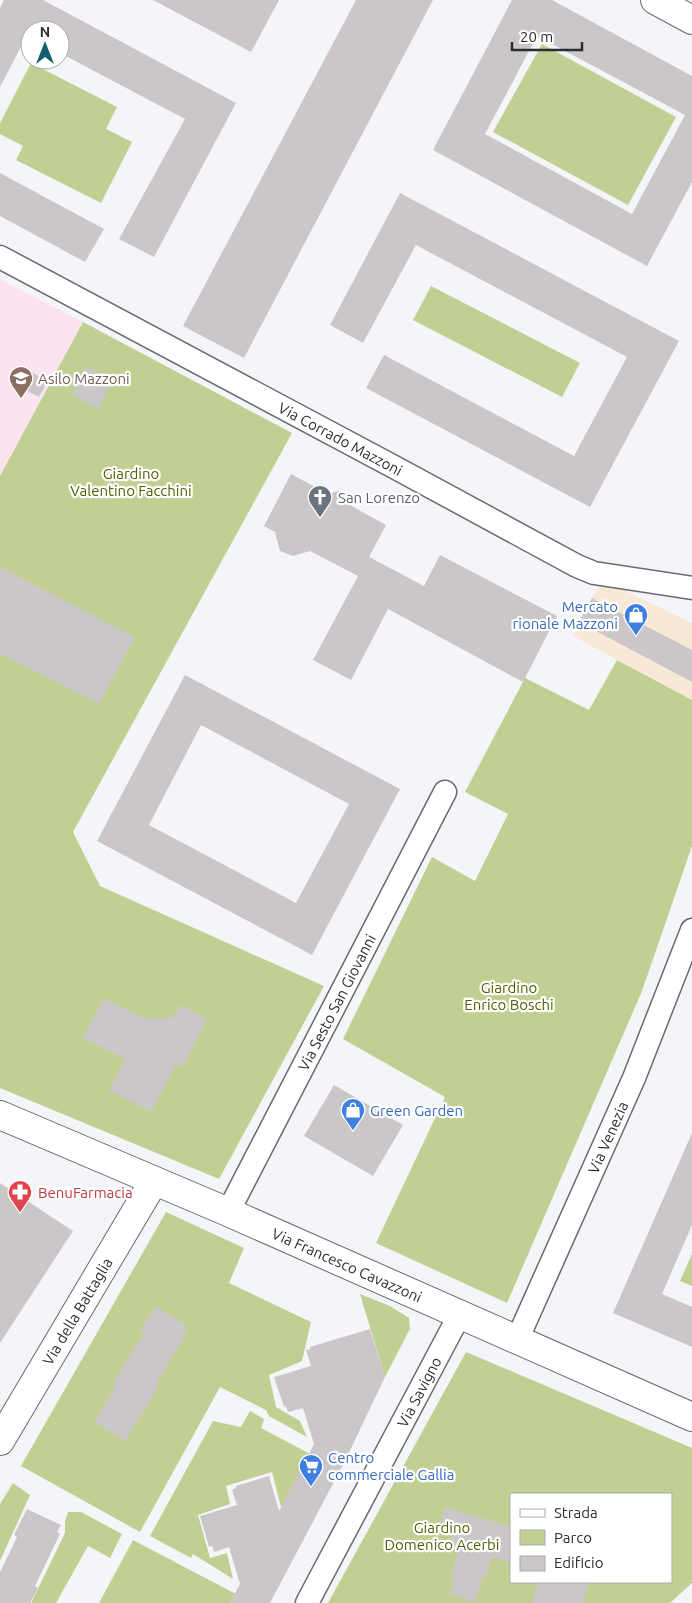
<svg xmlns="http://www.w3.org/2000/svg" width="692" height="1603" font-family="Ubuntu,sans-serif">
<style>
.commercial{fill:#f7e9d6}
.education{fill:#fbe4f0}
.green{fill:#c1d092;fill-rule:evenodd}
.building{fill:#cbc7c8;fill-rule:evenodd}
.lines{fill:none;stroke-linecap:round;stroke-linejoin:round}
.minor-casing{stroke:#696a6d;stroke-width:25}
.tertiary-casing{stroke:#696a6d;stroke-width:30}
.primary-casing{stroke:#696a6d;stroke-width:30}
.minor{stroke:#fff;stroke-width:22}
.tertiary{stroke:#fff;stroke-width:28}
.primary{stroke:#fff;stroke-width:28}
.labels{text-anchor:middle;dominant-baseline:central;stroke-width:4.5;stroke-linejoin:round;paint-order:stroke}
.education-label{font-size:15px;fill:#785e54;stroke:#fff;text-anchor:start}
.street-label{font-size:15px;fill:#2b2c2d;stroke:#fff}
.park-label{font-size:15px;fill:#516003;stroke:#fff}
.worship-label{font-size:15px;fill:#5b616d;stroke:#fff;text-anchor:start}
.shop-label{font-size:15px;fill:#366cbe;stroke:#fff;text-anchor:start}
.health-label{font-size:15px;fill:#be3a42;stroke:#fff;text-anchor:start}
</style>
<rect width="100%" height="100%" fill="#f4f5f8"/>
<path class="commercial" d="M603 580 692 623V700L573 636 592 598Z"/>
<path class="education" d="M0 279 83 322 0 476Z"/>
<path class="green" d="M542 44 676 117 628 205 493 132Z
M31 63 117 107 106 129 132 142 101 203 16 160 23 146 0 134V123Z
M431 286 580 363 562 397 413 320Z
M83 322 292 433 73 832 100 886 324 986 219 1179 0 1088V476Z
M617 660 692 700V846L642 991 507 1303 376 1243 445 1097 343 1039 432 857 475 881 508 814 465 792 525 678 589 710Z
M166 1212 244 1248 229 1283 311 1322 302 1361 269 1375 276 1407 300 1421 307 1437 269 1416 266 1410 220 1387 140 1532 21 1466Z
M692 1254V1286L680 1281Z
M360 1294 390 1306 409 1318 410 1329 385 1377Z
M466 1352 692 1448V1583L670 1603H328ZM511 1494H671V1582H511Z
M250 1411 264 1419 261 1428 331 1465 291 1546 272 1472 226 1486 230 1504 198 1515 210 1558 227 1553 233 1579 193 1554 191 1558 150 1536 213 1421 241 1427Z
M13 1483 30 1495 0 1561V1504Z
M68 1512H81L122 1534 110 1558 88 1546 56 1603H31L65 1533V1522Z
M133 1540 253 1603H99Z"/>
<path class="building" d="M4 0H43L236 103 154 257 119 239 185 119 60 53V30H30V37L27 35 0 87V8Z
M153 0H279L251 52Z
M356 0H433L244 358 183 326Z
M512 0H552L692 76V182L647 266 433 150ZM537 36 685 115 632 214 485 134Z
M0 173 104 229 85 262 0 216Z
M400 193 679 341 590 507 366 388 384 355 574 456 627 357 416 245 363 343 330 325Z
M86 366 113 381 98 409 71 394Z
M29 371 48 381 39 397 20 387Z
M291 474 328 494 338 491 346 495 348 504 386 525 369 557 424 586 440 555 557 616 523 682 388 609 351 680 313 660 358 576 310 551 293 556 280 551 275 532 264 526Z
M0 567 135 637 99 704 0 654Z
M592 598 692 650V682L579 622Z
M185 675 400 789 312 955 97 841ZM201 725 349 804 296 903 149 825Z
M104 998 144 1018H173L180 1005 207 1019 183 1067 176 1064 151 1112 109 1090 125 1059 83 1038Z
M334 1085 403 1125 373 1176 304 1136Z
M692 1133V1225L662 1294 692 1307V1347L613 1313Z
M0 1183 73 1231 0 1343Z
M156 1306 187 1326 184 1332 186 1334 156 1384 159 1386 125 1441 94 1422 116 1386 112 1384 144 1333 140 1331Z
M370 1329 385 1377 344 1463 270 1603H230L240 1584 229 1547 214 1552 212 1546 209 1547 200 1516 237 1505 232 1490 236 1488V1486L269 1476 279 1511 314 1444 303 1408 288 1412 286 1406 284 1407 274 1377 311 1366 306 1350 310 1349V1347Z
M445 1507 511 1527V1563L492 1557 486 1577H483L475 1602 450 1594 454 1579 450 1578 458 1551 448 1547 452 1535 438 1530Z
M27 1509 61 1525 57 1532 60 1534 35 1586 38 1588 30 1603H0V1572L17 1537 14 1535Z
M538 1582H589L583 1603H532Z"/>
<g class="lines">
<g class="minor-casing">
<g id="minor">
<path id="s1" d="M0 257 396 468 577 566 594 573 692 588"/>
<path id="s2" d="M228 1212 445 792"/>
<path id="s3" d="M517 1340 634 1078 692 930"/>
<path id="s4" d="M307 1603 460 1314"/>
</g>
</g>
<g class="tertiary-casing">
<g id="tertiary">
<path id="s5" d="M0 1115 228 1212 692 1417"/>
<path id="s6" d="M0 1441 154 1181"/>
</g>
</g>
<g class="primary-casing">
<path id="primary" d="M655 0 692 20"/>
</g>
<use href="#minor" class="minor"/>
<use href="#tertiary" class="tertiary"/>
<use href="#primary" class="primary"/>
</g>
<defs>
<g id="school-pin" transform="scale(1.25)"><path d="M0 17L-7.5 6A9.5 9.5 0 1 1 7.5 6Z" fill="#8d6e63" stroke="#fff"/><path d="M0-5L7-2L0 1L-7-2ZM-4 1L0 2.5L4 1V4Q0 6-4 4Z" fill="#fff"/></g>
<g id="church-pin" transform="scale(1.25)"><path d="M0 17L-7.5 6A9.5 9.5 0 1 1 7.5 6Z" fill="#6b7280" stroke="#fff"/><path d="M-1.2-6h2.4v3.5h3.3v2.4h-3.3V6h-2.4V-.1h-3.3v-2.4h3.3Z" fill="#fff"/></g>
<g id="shop-pin" transform="scale(1.25)"><path d="M0 17L-7.5 6A9.5 9.5 0 1 1 7.5 6Z" fill="#3f7fe0" stroke="#fff"/><path d="M-5-2.5h2.3a2.7 3.5 0 0 1 5.4 0H5L5.5 6h-11ZM-1.5-2.5h3a1.5 2.3 0 0 0-3 0Z" fill="#fff"/></g>
<g id="pharmacy-pin" transform="scale(1.25)"><path d="M0 17L-7.5 6A9.5 9.5 0 1 1 7.5 6Z" fill="#e0444e" stroke="#fff"/><path d="M-2-6h4v4h4v4h-4v4h-4v-4h-4v-4h4Z" fill="#fff"/></g>
<g id="supermarket-pin" transform="scale(1.25)"><path d="M0 17L-7.5 6A9.5 9.5 0 1 1 7.5 6Z" fill="#3f7fe0" stroke="#fff"/><path d="M-6-5.5h2.5l.6 2H6L4.5 2H-2.5L-4.4-4H-6ZM-1.5 3.2a1.3 1.3 0 1 0 .1 0ZM3 3.2a1.3 1.3 0 1 0 .1 0Z" fill="#fff"/></g>
</defs>
<g fill-rule="evenodd">
<use href="#school-pin" x="21" y="378"/>
<use href="#church-pin" x="320" y="497"/>
<use href="#shop-pin" x="636" y="615"/>
<use href="#shop-pin" x="353" y="1110"/>
<use href="#pharmacy-pin" x="20" y="1192"/>
<use href="#supermarket-pin" x="311" y="1466"/>
</g>
<g class="labels">
<g class="education-label">
<text x="38" y="378">Asilo Mazzoni</text>
</g>
<g class="street-label">
<text stroke="none"><textPath href="#s1" startOffset="386">Via Corrado Mazzoni</textPath></text>
<text stroke="none"><textPath href="#s2" startOffset="236">Via Sesto San Giovanni</textPath></text>
<text stroke="none"><textPath href="#s3" startOffset="222">Via Venezia</textPath></text>
<text stroke="none"><textPath href="#s5" startOffset="378">Via Francesco Cavazzoni</textPath></text>
<text stroke="none"><textPath href="#s6" startOffset="151">Via della Battaglia</textPath></text>
<text stroke="none"><textPath href="#s4" startOffset="239">Via Savigno</textPath></text>
</g>
<g class="park-label">
<text x="131" y="473">Giardino<tspan x="131" dy="17">Valentino Facchini</tspan></text>
<text x="509" y="987">Giardino<tspan x="509" dy="17">Enrico Boschi</tspan></text>
<text x="442" y="1527">Giardino<tspan x="442" dy="17">Domenico Acerbi</tspan></text>
</g>
<g class="worship-label">
<text x="338" y="497">San Lorenzo</text>
</g>
<g class="shop-label">
<text x="618" y="606" text-anchor="end">Mercato<tspan x="618" dy="17">rionale Mazzoni</tspan></text>
<text x="370" y="1110">Green Garden</text>
<text x="328" y="1457">Centro<tspan x="328" dy="17">commerciale Gallia</tspan></text>
</g>
<g class="health-label">
<text x="38" y="1192">BenuFarmacia</text>
</g>
</g>
<rect x="510" y="1493" width="162" height="90" fill="#ffffff" stroke="#aaabab"/>
<rect x="520" y="1509" width="25" height="8" fill="#ffffff" stroke="#aaabab"/>
<text x="554" y="1518" font-size="15" fill="#2b2c2d">Strada</text>
<rect x="520" y="1530" width="25" height="15" fill="#c1d092" stroke="#aaabab"/>
<text x="554" y="1543" font-size="15" fill="#2b2c2d">Parco</text>
<rect x="520" y="1556" width="25" height="15" fill="#cbc7c8" stroke="#aaabab"/>
<text x="554" y="1568" font-size="15" fill="#2b2c2d">Edificio</text>
<g transform="translate(45 45)"><circle r="24" fill="#ffffff" stroke="#aaabab"/>
<path d="M0-4L9 19L0 12L-9 19Z" fill="#13606b"/>
<text y="-8" font-size="14" font-weight="bold" text-anchor="middle" fill="#2b2c2d">N</text>
</g>
<path d="M512 42v8h70v-8" fill="none" stroke="#2b2c2d" stroke-width="2.5"/>
<text x="520" y="42" font-size="15" fill="#2b2c2d" stroke="#ffffff" stroke-width="4" paint-order="stroke">20 m</text>
</svg>
